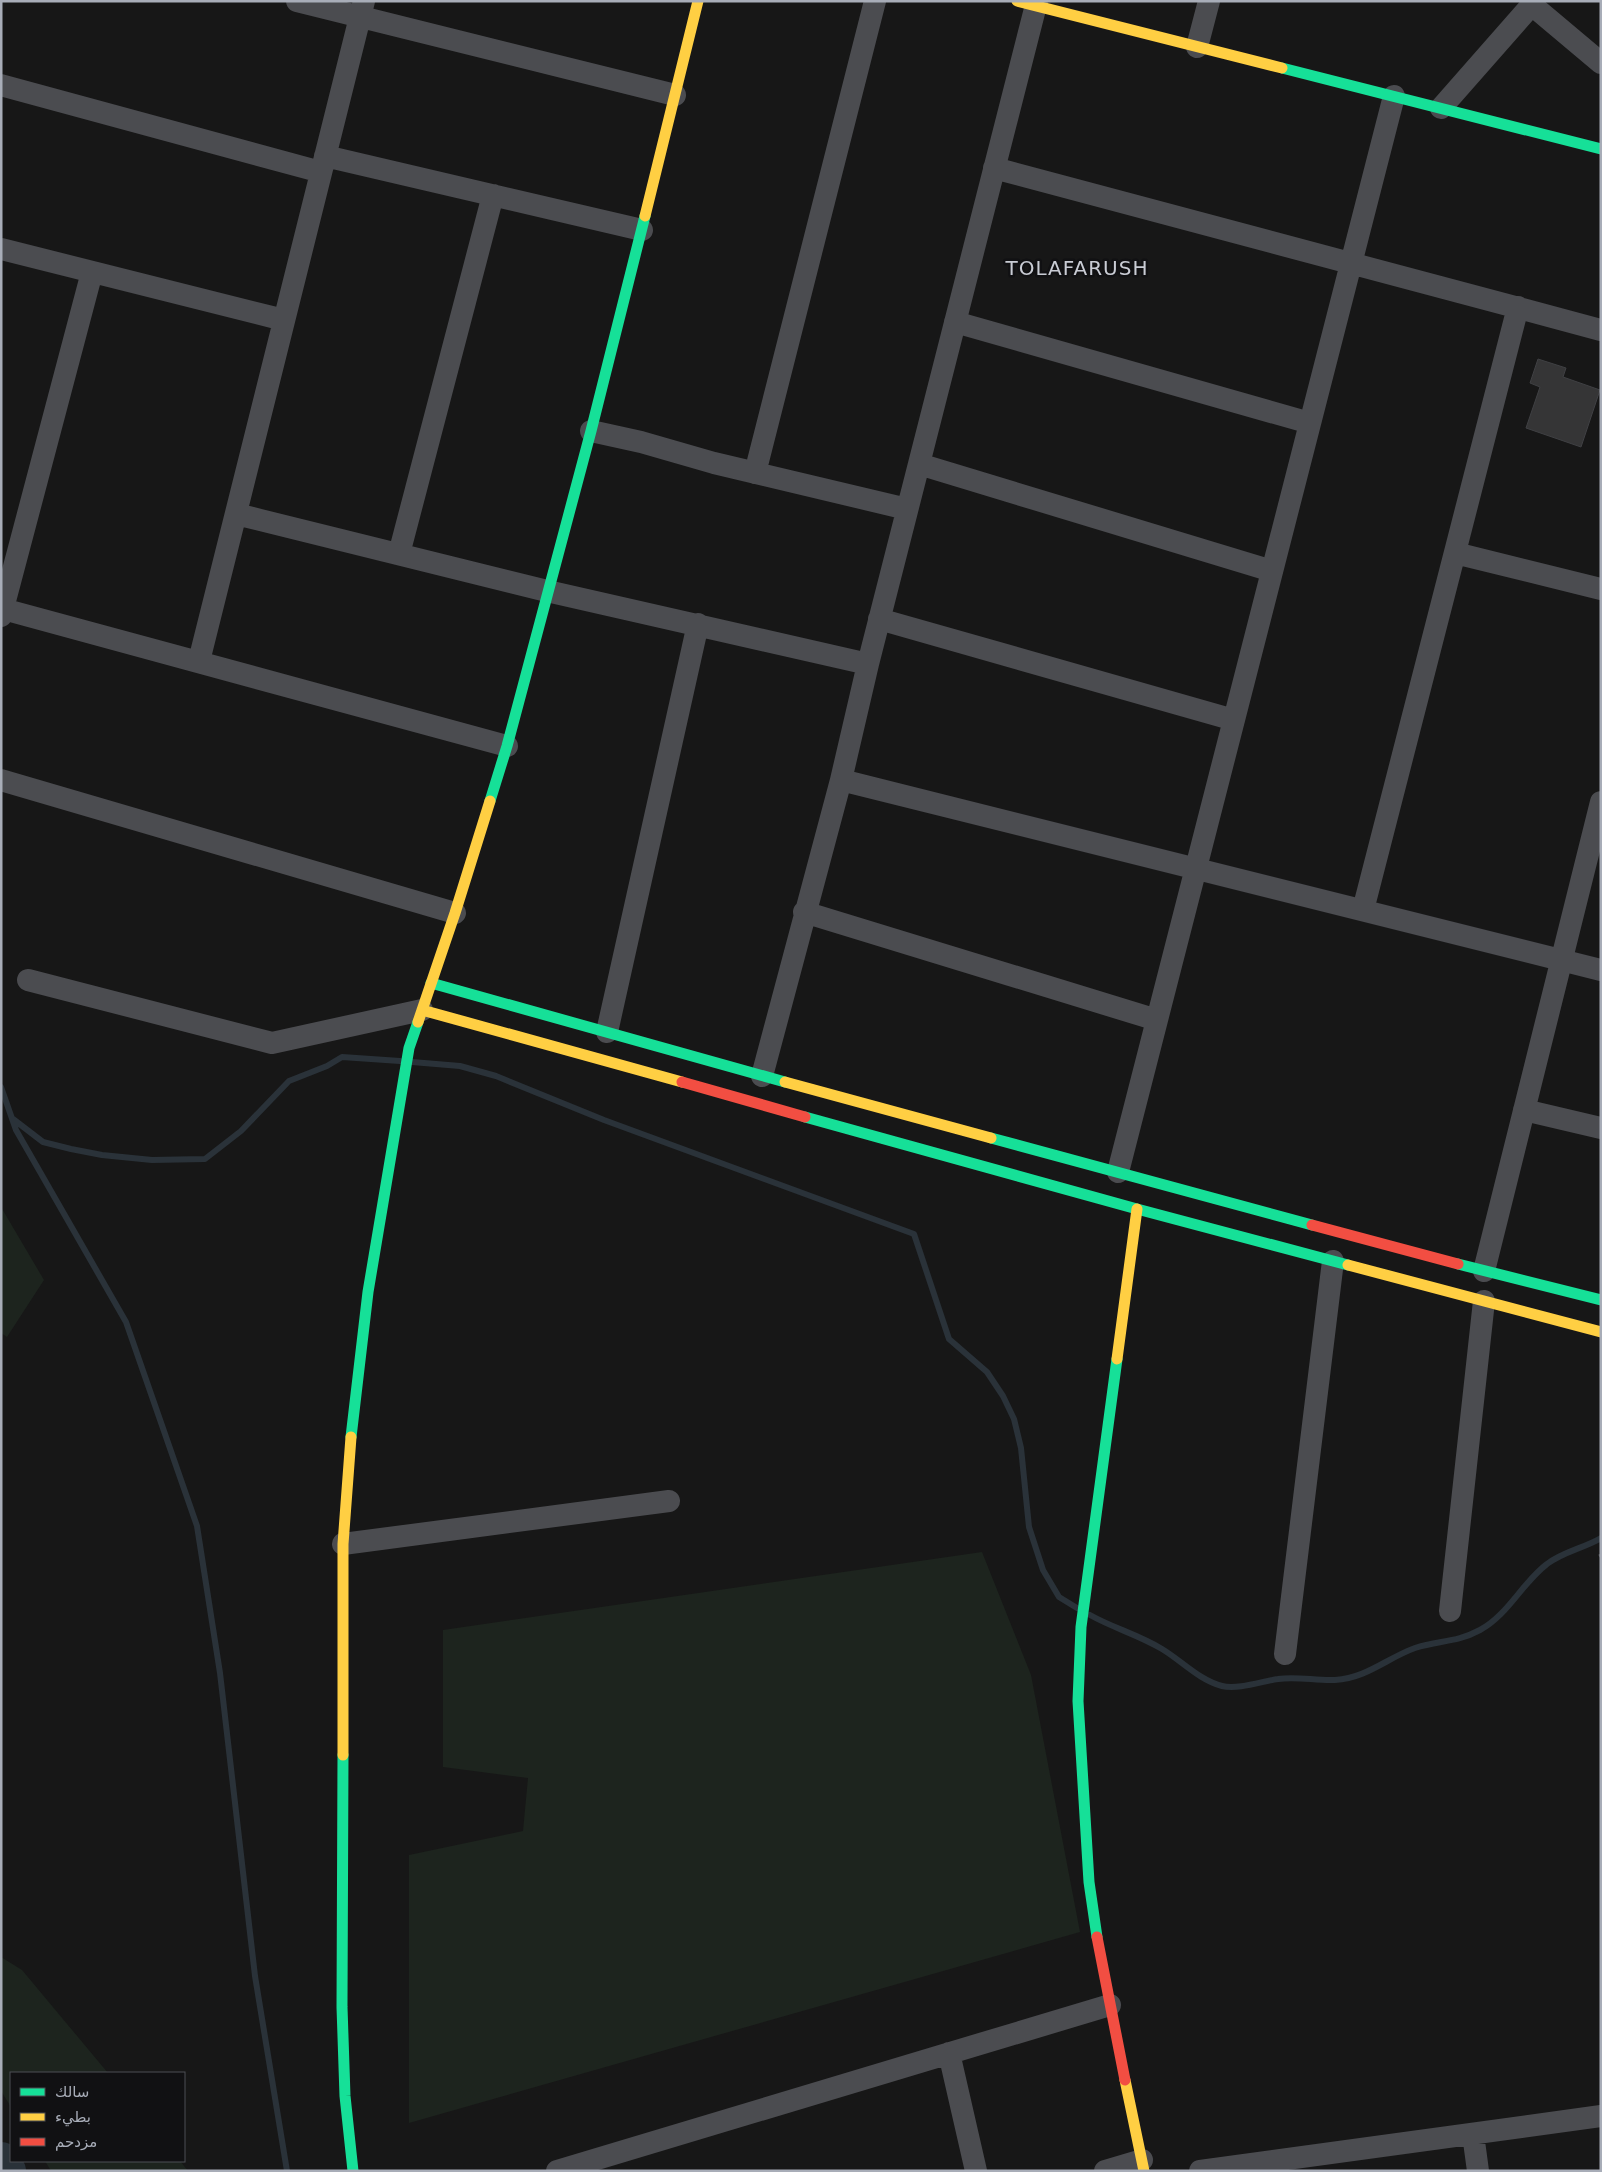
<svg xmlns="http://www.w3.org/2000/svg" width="1602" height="2172" font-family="'DejaVu Sans',Vazirmatn,sans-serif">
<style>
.green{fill:#1d241e}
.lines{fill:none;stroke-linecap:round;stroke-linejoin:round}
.stream{stroke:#2a3239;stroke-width:6}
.river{stroke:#2a3239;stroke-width:38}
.building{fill:#353536;stroke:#3f4043}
.path{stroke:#4d4e52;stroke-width:3;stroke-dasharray:2.5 4;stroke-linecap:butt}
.street{stroke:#4b4c50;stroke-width:22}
.fast{stroke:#16e098;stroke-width:11}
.slow{stroke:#ffcf43;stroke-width:11}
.jam{stroke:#f24e42;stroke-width:11}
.labels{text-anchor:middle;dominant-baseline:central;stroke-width:5;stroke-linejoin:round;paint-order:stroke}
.quarter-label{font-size:20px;letter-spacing:1px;fill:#c9ccd4;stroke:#111113}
</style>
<rect width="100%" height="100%" fill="#171717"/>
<path class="green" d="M1 1207 44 1280 7 1337 1 1333Z
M982 1552 1031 1675 1080 1932 409 2123V1855L523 1831 528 1778 443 1767V1630Z
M1 1957 22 1970 108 2073H11V2107L1 2091Z
M45 2161H180L188 2171H51Z"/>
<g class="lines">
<path class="stream" d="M412 1062 460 1066 496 1076 604 1120 914 1234 949 1339 987 1372 1003 1396 1014 1419 1021 1448 1029 1527 1043 1570 1059 1597 1077 1608
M1 1087 16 1130 126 1322 197 1526 220 1673 255 1976 287 2171
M13 1119 43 1142 71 1149 102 1155 152 1160 205 1159 241 1131 289 1081 327 1066 342 1057 400 1061
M1090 1615C1113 1628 1139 1635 1162 1649 1182 1661 1199 1680 1222 1686 1238 1690 1263 1681 1278 1679 1297 1676 1316 1681 1335 1680 1367 1678 1387 1658 1415 1648 1439 1640 1456 1643 1480 1630 1508 1615 1522 1583 1547 1564 1562 1552 1584 1548 1601 1538"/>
<path class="river" d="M1 2161 7 2171"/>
</g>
<path class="building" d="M1538 359 1566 368 1563 377 1600 390 1581 447 1526 428 1540 387 1530 383Z"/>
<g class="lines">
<path class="path" d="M1599 1556 1601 1555"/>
<path class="street" d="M297 1 675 95
M1532 5 1601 63
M1197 47 1209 1
M1 85 321 172
M1441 108 1535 1
M325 156 642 230
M994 168 1601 330
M1 249 284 320
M955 322 1310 423
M591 431 641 442 714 463 907 509
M919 464 1272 571
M755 473 875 1
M236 514 547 591 868 664
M1455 553 1601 589
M399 554 493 195
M3 609 507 746
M1 616 92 272
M879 619 1234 720
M199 661 364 1
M1 780 455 913
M841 780 1601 970
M1363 910 1518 307
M804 912 1157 1020
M28 980 272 1043 422 1010
M607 1032 698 624
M762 1076 841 780 868 664 1037 1
M1524 1110 1601 1128
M1118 1172 1394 96
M1484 1271 1601 802
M343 1544 669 1501
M1450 1611 1484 1301
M1285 1654 1333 1261
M949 2053 976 2171
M1473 2134 1478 2171
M557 2171 1110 2005
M1105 2171 1142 2160
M1200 2171 1601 2116"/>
<path class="fast" d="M1282 68 1601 149
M490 801 507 746 591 431 645 216
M431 983 785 1082
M805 1117 1137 1209 1348 1265
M991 1138 1312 1225
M1458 1264 1601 1300
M351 1437 368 1292 409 1048 418 1022
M343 1755 342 2007 345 2096 353 2171
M1097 1937 1089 1882 1078 1701 1081 1627 1117 1359"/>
<path class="slow" d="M1017 1 1282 68
M645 216 698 1
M422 1010 682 1082
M418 1022 455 913 490 801
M785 1082 991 1138
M1348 1265 1601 1332
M1117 1359 1137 1209
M343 1755V1544L351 1437
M1125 2080 1144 2171"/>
<path class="jam" d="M682 1082 805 1117
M1312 1225 1458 1264
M1097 1937 1125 2080"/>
</g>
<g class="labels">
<g class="quarter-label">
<text x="1077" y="268">TOLAFARUSH</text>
</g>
</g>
<rect width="1602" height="2172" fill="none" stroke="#a8adb8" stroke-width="5"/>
<rect x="10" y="2072" width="175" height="90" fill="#111113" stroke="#4d4f55"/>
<rect x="20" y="2088" width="25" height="8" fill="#16e098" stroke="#4d4f55"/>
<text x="55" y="2097" font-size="15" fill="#a8adb8">سالك</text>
<rect x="20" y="2113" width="25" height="8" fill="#ffcf43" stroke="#4d4f55"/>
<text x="55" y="2122" font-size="15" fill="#a8adb8">بطيء</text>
<rect x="20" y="2138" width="25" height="8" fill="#f24e42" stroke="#4d4f55"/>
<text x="55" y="2147" font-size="15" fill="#a8adb8">مزدحم</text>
</svg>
